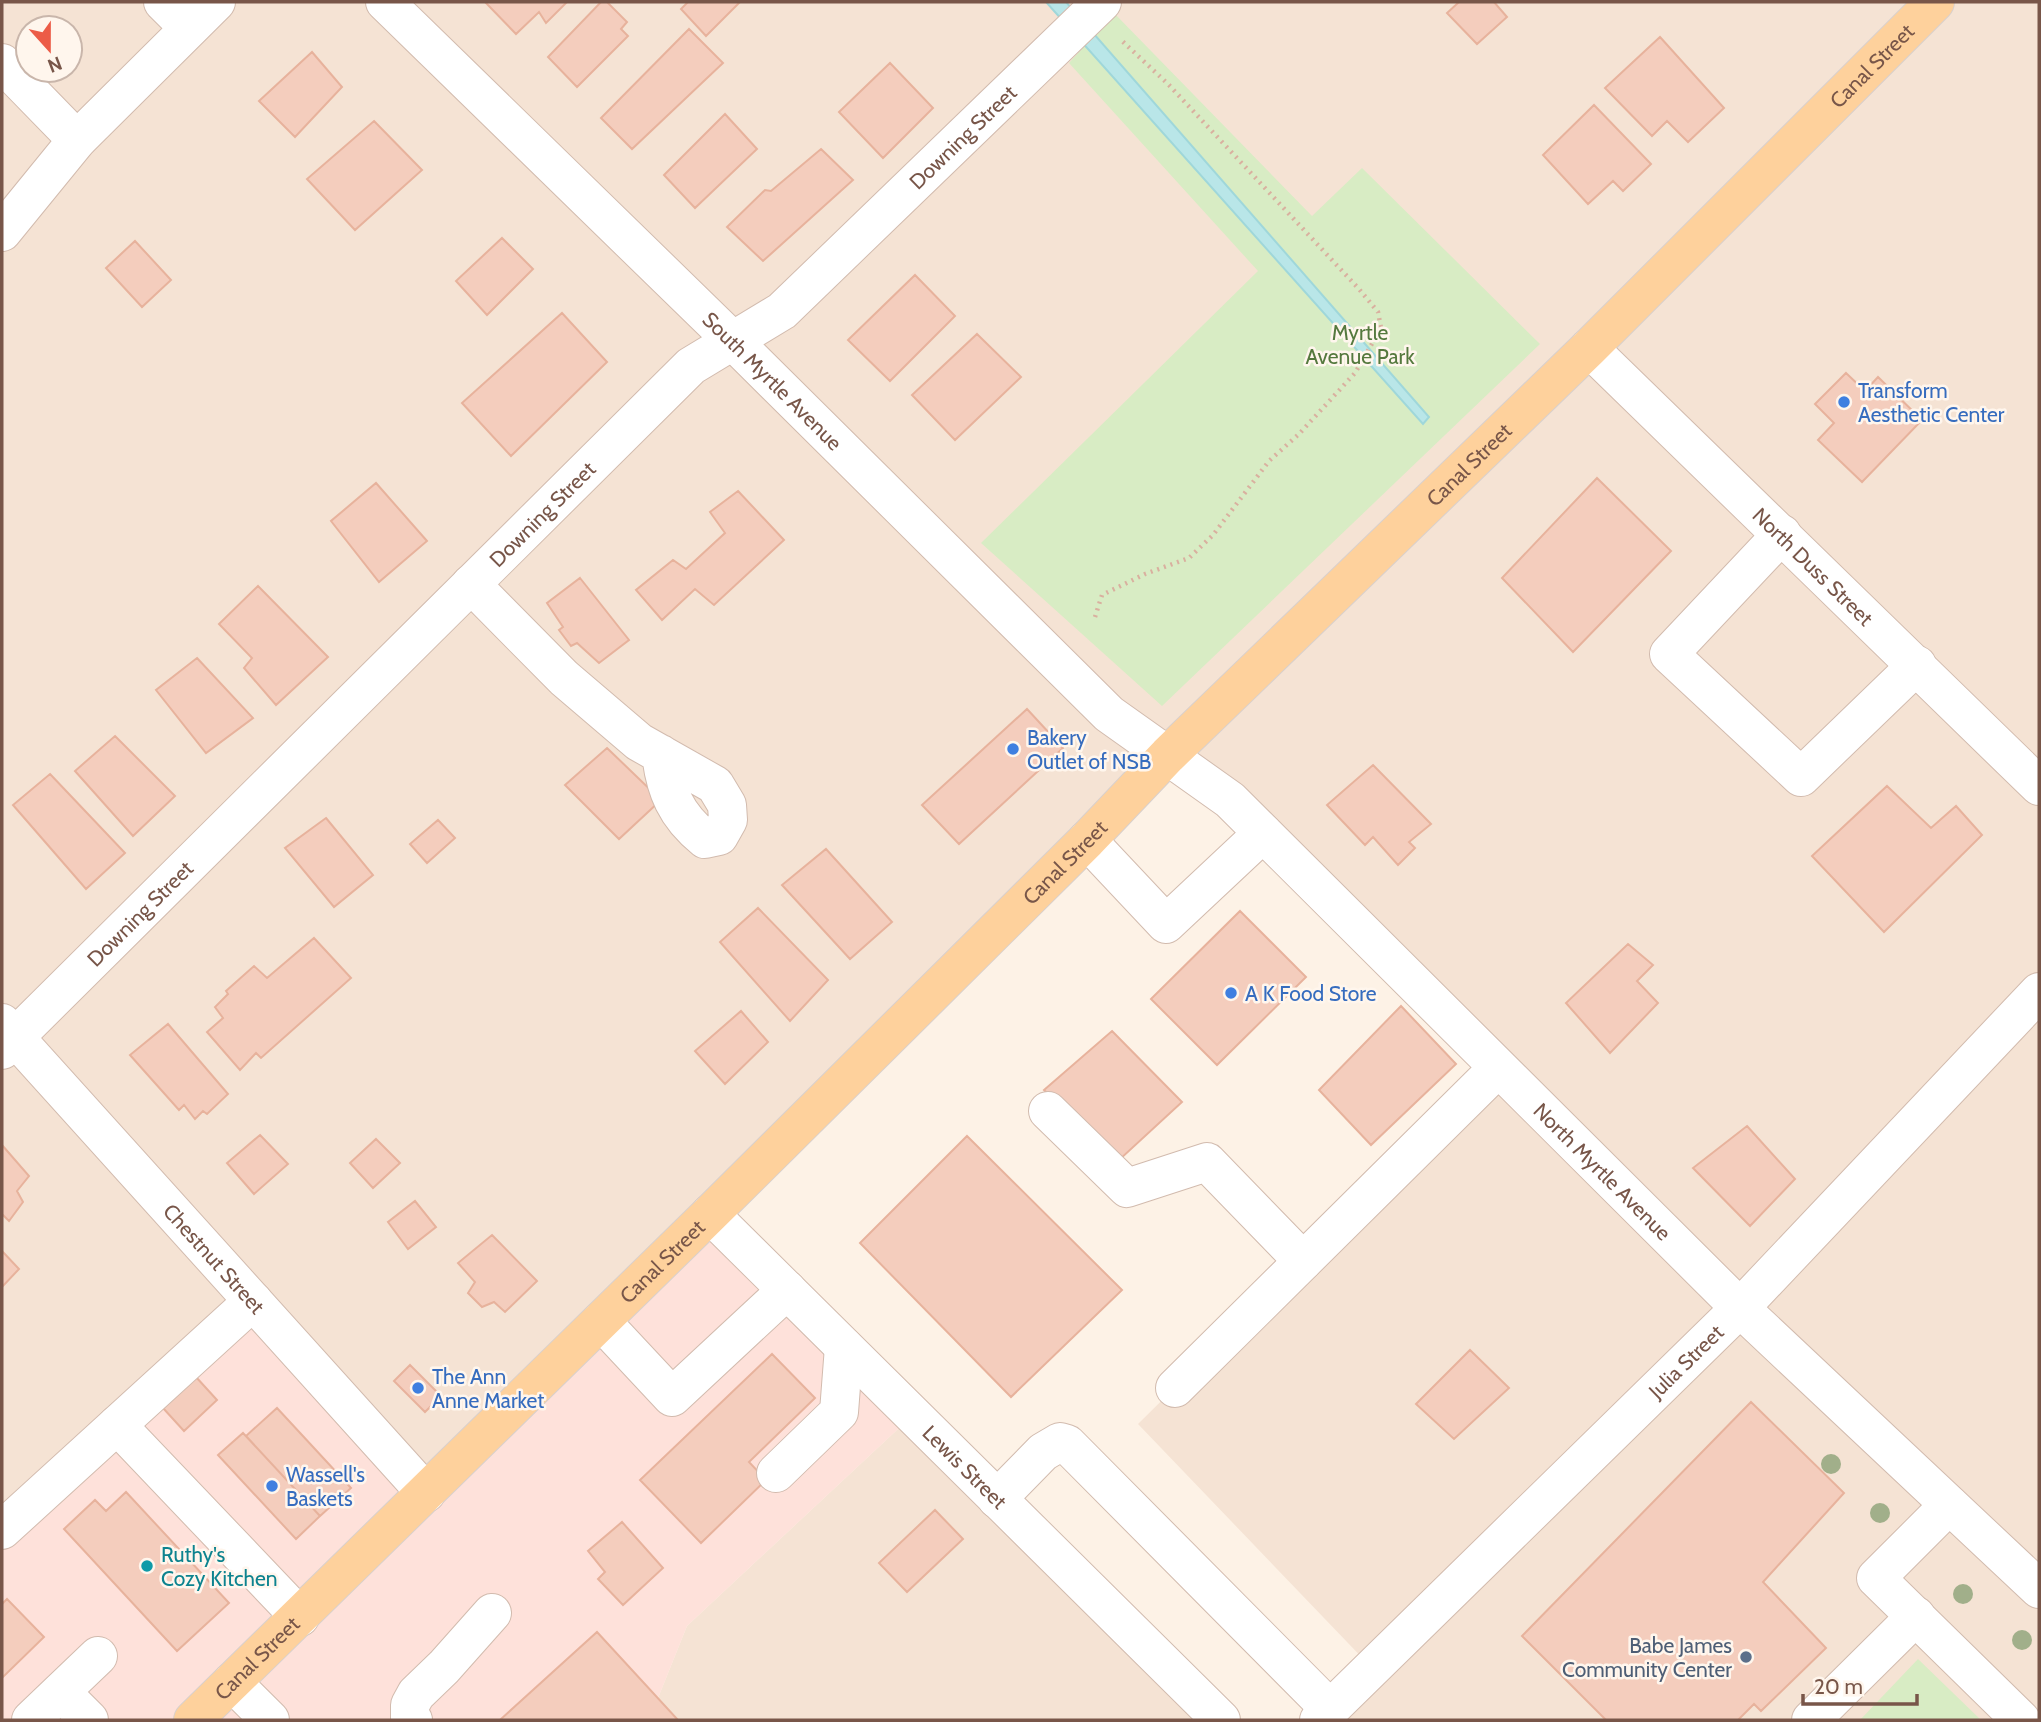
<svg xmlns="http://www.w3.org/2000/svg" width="2041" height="1722" font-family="Cabin,sans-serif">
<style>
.residential{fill:#f5e3d4;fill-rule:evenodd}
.commercial{fill:#fee1da}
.green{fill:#d8ecc4}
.water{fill:#b9e6e8;stroke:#9fd7da;stroke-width:2}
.building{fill:#f4cdbd;stroke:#e7b29c;stroke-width:2}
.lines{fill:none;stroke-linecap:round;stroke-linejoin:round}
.minor-casing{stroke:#d2bbae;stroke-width:40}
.major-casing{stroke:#d9d0cc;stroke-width:40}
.path{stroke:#d9b09f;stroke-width:4.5;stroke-dasharray:2 5;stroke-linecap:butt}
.minor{stroke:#fff;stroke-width:38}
.major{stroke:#fed19c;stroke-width:38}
.tree{fill:#a1af8a}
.shop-dot{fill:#3f7fe0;stroke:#fff6ed;stroke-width:2.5}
.culture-dot{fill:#0f9aa8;stroke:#fff6ed;stroke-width:2.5}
.service-dot{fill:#5c6f8a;stroke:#fff6ed;stroke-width:2.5}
.labels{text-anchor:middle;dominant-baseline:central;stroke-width:5;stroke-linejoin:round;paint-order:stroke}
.street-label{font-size:21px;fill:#785649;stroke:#fff6ed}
.park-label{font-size:21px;fill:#55793e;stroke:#fff6ed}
.shop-label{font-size:21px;fill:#366cbe;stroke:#fff6ed;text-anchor:start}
.culture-label{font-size:21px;fill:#0d838f;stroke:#fff6ed;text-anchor:start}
.service-label{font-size:21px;fill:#4e5e75;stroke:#fff6ed;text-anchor:end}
</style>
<rect width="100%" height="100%" fill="#fdf2e6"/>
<path class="residential" d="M2 2H2039V1720H1319L1372 1668 1138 1424 1498 1068 1168 755 426 1493 2 1509ZM28 28H70V70H28Z
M913 1415 1221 1720H678L658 1698 687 1626Z"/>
<path class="commercial" d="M710 1214 913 1415 687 1626 658 1698 678 1720H2V1509L253 1301 426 1493Z"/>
<path class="green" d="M1114 13 1312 216 1362 168 1540 344 1162 706 981 543 1258 271 1069 63Z
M1918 1659 1981 1720H1860Z"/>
<path class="water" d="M1046 2H1066L1429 417 1423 424Z"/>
<path class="building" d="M485 2H567L546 23 539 12 516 34Z
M601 2H607L627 22 621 29 628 36 577 87 548 57Z
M688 2H740L706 36 681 9Z
M1459 2H1494L1507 17 1477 44 1447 13Z
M689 29 723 63 632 149 601 118Z
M1660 37 1724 108 1688 142 1667 121 1652 136 1605 88Z
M312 52 342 87 295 137 259 101Z
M890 63 933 108 883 158 839 112Z
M1594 105 1651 164 1623 191 1613 181 1588 204 1543 155Z
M725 114 757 149 695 208 664 175Z
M374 121 422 170 355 230 307 179Z
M821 149 853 180 763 261 727 227 765 190 771 191Z
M502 238 533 269 487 315 456 281Z
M135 241 171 280 142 307 106 268Z
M915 275 955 316 890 381 848 340Z
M562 313 607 362 511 456 462 403Z
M977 334 1021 377 955 440 912 395Z
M1846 373 1865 391 1878 377 1922 420 1862 482 1818 440 1834 423 1815 404Z
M1597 478 1671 551 1573 652 1502 578Z
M376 483 427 541 379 582 331 521Z
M738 491 784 540 714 605 695 589 662 620 636 590 673 560 686 569 725 533 710 512Z
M580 578 629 640 599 663 577 643 571 646 559 630 563 627 547 603Z
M258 586 328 657 276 705 244 668 252 658 219 624Z
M197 658 253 718 206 753 156 690Z
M1027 709 1063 748 959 844 922 805Z
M115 736 175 796 133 836 75 771Z
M607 748 661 800 619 839 565 785Z
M1373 765 1431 824 1409 842 1415 848 1398 865 1373 837 1365 845 1327 805Z
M50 774 125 853 86 889 13 805Z
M1887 786 1931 828 1956 806 1982 835 1884 932 1812 856Z
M326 818 373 875 334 907 285 848Z
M438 820 455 838 427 863 410 844Z
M826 849 892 922 850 959 782 885Z
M758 908 828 980 790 1021 720 942Z
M1240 911 1306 977 1217 1065 1151 999Z
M314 938 351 978 261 1058 256 1053 240 1070 207 1032 223 1018 215 1007 228 994 226 991 254 966 267 978Z
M1628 944 1653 965 1637 981 1658 1003 1610 1053 1566 1003Z
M1401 1006 1456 1064 1371 1145 1319 1090Z
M741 1011 768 1042 725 1084 695 1051Z
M168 1024 228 1094 207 1114 203 1111 195 1119 184 1105 179 1110 130 1055Z
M1112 1031 1182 1102 1118 1161 1044 1090Z
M1747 1126 1795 1179 1750 1226 1693 1168Z
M260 1135 288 1164 254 1194 227 1163Z
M967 1136 1122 1290 1011 1397 860 1243Z
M376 1139 400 1163 373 1188 350 1163Z
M2 1145 29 1176 17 1191 23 1202 9 1221 2 1214Z
M415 1201 436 1227 408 1249 388 1222Z
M492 1235 537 1281 505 1312 494 1302 482 1307 468 1293 475 1282 458 1263Z
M2 1251 19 1269 2 1287Z
M1470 1350 1509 1388 1454 1439 1416 1404Z
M772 1354 815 1398 749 1462 766 1480 701 1543 640 1480Z
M410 1365 441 1396 425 1412 394 1381Z
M196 1377 217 1400 184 1431 163 1408Z
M1751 1402 1844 1493 1763 1582 1826 1648 1761 1711 1754 1704 1738 1720H1606L1522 1636Z
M277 1408 351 1488 320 1516 246 1436Z
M243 1433 320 1516 296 1539 218 1455Z
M126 1492 229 1603 177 1651 64 1529 95 1500 106 1511Z
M935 1510 963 1539 907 1592 879 1563Z
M622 1522 663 1568 623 1605 598 1579 605 1572 588 1551Z
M7 1599 44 1637 2 1678V1604Z
M597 1632 678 1720H502L501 1719Z"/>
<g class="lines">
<g class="minor-casing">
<g id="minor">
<path d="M163 2 189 28"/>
<path id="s1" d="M385 2 734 342 1109 714 1230 800 1740 1308 2039 1589"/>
<path d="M2 63 77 140"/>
<path d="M2 232 77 140 216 2"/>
<path id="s2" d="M1589 348 2039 786"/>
<path d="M1782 534 1669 654 1801 777 1917 665"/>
<path d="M471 584 564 678 639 742 715 785 727 805 728 820 719 836 705 839C676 816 665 790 661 754"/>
<path d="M1087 840 1166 924 1263 833"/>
<path id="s3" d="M2 1023 426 1493"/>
<path id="s4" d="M2 1050 691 366 782 311 1102 2"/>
<path d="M1048 1111 1127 1188 1207 1162 1303 1261"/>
<path id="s5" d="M710 1214 1221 1720"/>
<path d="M601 1321 672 1397 787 1290"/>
<path d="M1175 1388 1498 1068"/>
<path d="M117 1425 300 1617"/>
<path d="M776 1473 839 1412 844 1347"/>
<path d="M997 1499 1043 1452 1060 1442 1067 1444 1330 1709"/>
<path d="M1949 1505 1876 1578 2021 1720"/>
<path d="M2 1530 253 1301"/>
<path d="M232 1682 270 1720"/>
<path d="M61 1692 89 1720"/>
<path d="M31 1720 98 1656"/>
<path d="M413 1720 410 1718V1705L416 1694 444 1667 492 1613"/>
<path id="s6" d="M1319 1720 1740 1308 2039 992"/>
<path d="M1811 1720 1916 1616"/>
</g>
</g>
<g class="major-casing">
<g id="major">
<path id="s7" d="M193 1720 710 1214 1087 840 1168 755 1589 348 1935 2"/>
</g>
</g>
<path class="path" d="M1095 617 1102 595 1145 574 1189 558 1213 535 1269 461 1299 434 1355 373 1381 328 1378 312 1359 289 1168 84 1120 39"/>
<use href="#minor" class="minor"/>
<use href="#major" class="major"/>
</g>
<g class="tree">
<circle cx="1831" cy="1464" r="10"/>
<circle cx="1880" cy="1513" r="10"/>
<circle cx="1963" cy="1594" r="10"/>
<circle cx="2022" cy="1640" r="10"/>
</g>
<g class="shop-dot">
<circle cx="1844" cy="402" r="7"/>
<circle cx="1013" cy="749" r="7"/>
<circle cx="1231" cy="993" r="7"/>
<circle cx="418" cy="1388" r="7"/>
<circle cx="272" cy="1486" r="7"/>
</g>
<circle class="culture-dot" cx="147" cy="1566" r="7"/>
<circle class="service-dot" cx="1746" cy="1657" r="7"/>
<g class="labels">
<g class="street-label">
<text stroke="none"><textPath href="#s7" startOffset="2357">Canal Street</textPath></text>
<text stroke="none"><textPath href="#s4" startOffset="1328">Downing Street</textPath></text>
<text stroke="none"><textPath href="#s1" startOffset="542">South Myrtle Avenue</textPath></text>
<text stroke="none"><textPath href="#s7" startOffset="1790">Canal Street</textPath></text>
<text stroke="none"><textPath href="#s4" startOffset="761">Downing Street</textPath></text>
<text stroke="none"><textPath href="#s2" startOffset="313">North Duss Street</textPath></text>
<text stroke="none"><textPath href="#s7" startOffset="1223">Canal Street</textPath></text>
<text stroke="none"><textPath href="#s4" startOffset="194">Downing Street</textPath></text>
<text stroke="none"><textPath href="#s1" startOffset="1690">North Myrtle Avenue</textPath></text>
<text stroke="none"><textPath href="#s3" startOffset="317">Chestnut Street</textPath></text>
<text stroke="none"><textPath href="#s7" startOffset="656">Canal Street</textPath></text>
<text stroke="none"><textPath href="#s6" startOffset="513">Julia Street</textPath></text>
<text stroke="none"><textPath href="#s5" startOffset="359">Lewis Street</textPath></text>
<text stroke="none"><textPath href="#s7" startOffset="89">Canal Street</textPath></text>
</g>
<g class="park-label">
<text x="1360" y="332">Myrtle<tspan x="1360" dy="24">Avenue Park</tspan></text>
</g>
<g class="shop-label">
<text x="1858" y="390">Transform<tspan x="1858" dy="24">Aesthetic Center</tspan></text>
<text x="1027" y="737">Bakery<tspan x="1027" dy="24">Outlet of NSB</tspan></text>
<text x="1245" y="993">A K Food Store</text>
<text x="432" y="1376">The Ann<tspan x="432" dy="24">Anne Market</tspan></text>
<text x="286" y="1474">Wassell's<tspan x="286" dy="24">Baskets</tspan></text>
</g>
<g class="culture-label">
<text x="161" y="1554">Ruthy's<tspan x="161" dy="24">Cozy Kitchen</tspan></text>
</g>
<g class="service-label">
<text x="1732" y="1645">Babe James<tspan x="1732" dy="24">Community Center</tspan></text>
</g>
</g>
<rect width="2041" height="1722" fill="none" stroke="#785649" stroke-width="7"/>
<g transform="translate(49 49) rotate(159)"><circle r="33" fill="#fff6ed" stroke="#c9b6ab" stroke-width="2"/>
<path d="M0-5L12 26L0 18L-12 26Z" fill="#ec5c47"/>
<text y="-10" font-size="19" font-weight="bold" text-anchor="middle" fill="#785649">N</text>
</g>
<path d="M1803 1694v10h114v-10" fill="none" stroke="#785649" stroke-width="3.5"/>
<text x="1814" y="1694" font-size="21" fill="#785649" stroke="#fff6ed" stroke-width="5" paint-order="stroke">20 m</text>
</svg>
